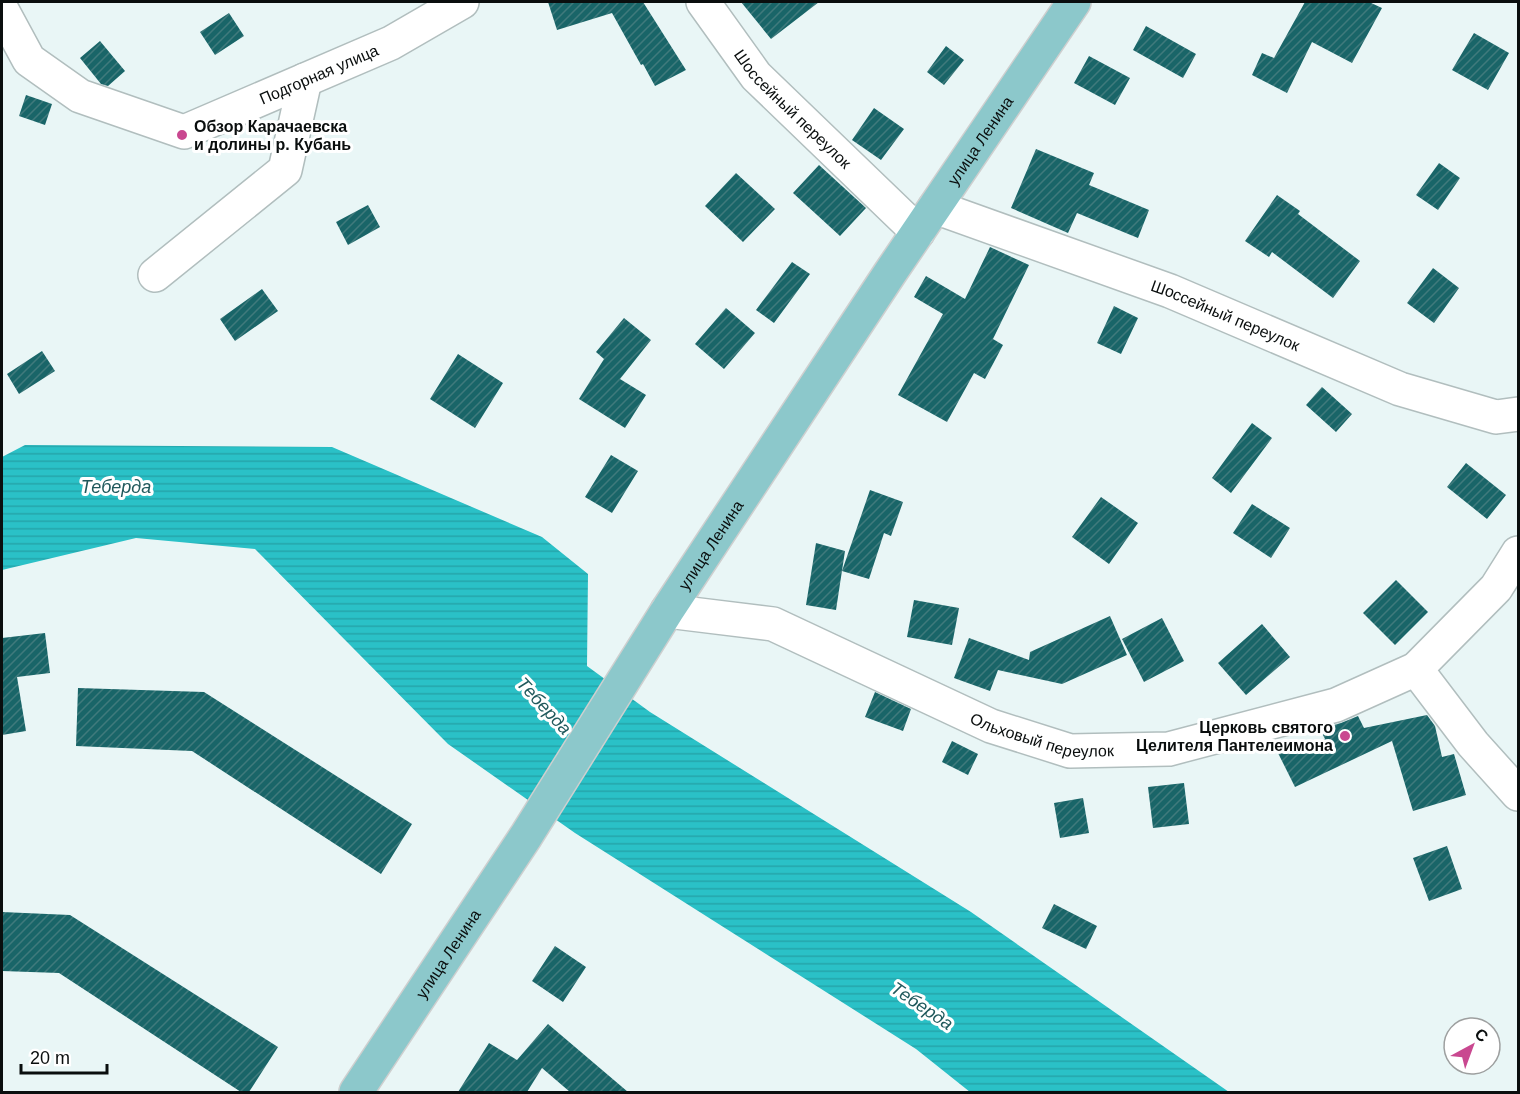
<svg xmlns="http://www.w3.org/2000/svg" width="1520" height="1094" font-family="Helvetica,sans-serif">
<style>
.water{fill:url(#water-rules)}
.building{fill:url(#building-hatch)}
.lines{fill:none;stroke-linecap:round;stroke-linejoin:round}
.minor-casing{stroke:#b1bebe;stroke-width:36}
.major-casing{stroke:#cecfcf;stroke-width:36}
.minor{stroke:#fff;stroke-width:33}
.major{stroke:#8cc8cb;stroke-width:33}
.poi-dot{fill:#c94890;stroke:#fff;stroke-width:2}
.labels{text-anchor:middle;dominant-baseline:central;stroke-width:6;stroke-linejoin:round;paint-order:stroke}
.street-label{font-size:16px;fill:#0a0e0e;stroke:#fff}
.poi-label{font-size:16px;font-weight:bold;fill:#0a0e0e;stroke:#fff;text-anchor:start}
.water-label{font-size:18px;font-style:italic;fill:#20595c;stroke:#fff}
</style>
<defs>
<pattern id="water-rules" width="6" height="5" patternUnits="userSpaceOnUse" patternTransform="scale(1.5)"><rect width="6" height="5" fill="#2ac1c7"/><path d="M0 2.5h6" fill="none" stroke="#24a5aa"/></pattern>
<pattern id="building-hatch" width="6" height="6" patternUnits="userSpaceOnUse" patternTransform="scale(1.5)"><rect width="6" height="6" fill="#196568"/><path d="M-1 1l2-2M0 6l6-6M5 7l2-2" fill="none" stroke="#407a7c"/></pattern>
</defs>
<rect width="100%" height="100%" fill="#e9f6f6"/>
<path class="water" d="M25 445 332 447 542 537 588 574 587 666 650 712 971 912 1229 1092H970L916 1049 575 833 448 744 255 549 136 538 2 570V457Z"/>
<path class="building" d="M548 2H643L686 70 655 86 643 64 641 65 612 13 557 30Z
M741 2H819L771 39Z
M1305 2H1369L1382 8 1352 63 1312 42 1287 93 1252 75 1262 53 1274 58Z
M229 13 244 36 215 55 200 32Z
M1146 26 1196 54 1183 78 1133 50Z
M1474 33 1509 53 1488 90 1452 70Z
M100 41 125 71 108 86 101 84 80 58Z
M946 46 964 60 944 85 927 72Z
M1089 56 1130 78 1115 105 1074 83Z
M26 95 52 104 45 125 19 116Z
M874 108 904 129 881 160 852 140Z
M1036 149 1094 173 1089 185 1149 210 1138 238 1077 213 1068 233 1011 208Z
M1439 163 1460 178 1438 210 1416 195Z
M819 165 866 208 840 236 793 193Z
M736 173 775 209 743 242 705 206Z
M1277 195 1300 211 1298 214 1360 261 1333 298 1272 252 1269 257 1245 241Z
M368 205 380 227 348 245 336 222Z
M990 247 1029 265 993 339 1003 345 985 379 974 373 947 422 898 395 943 314 914 297 926 276 965 299Z
M792 262 810 274 774 323 756 310Z
M1433 268 1459 288 1434 323 1407 303Z
M262 289 278 311 235 341 220 319Z
M1114 306 1138 318 1121 354 1097 343Z
M726 308 755 333 724 369 695 344Z
M624 318 651 340 620 379 646 395 625 428 579 399 604 359 596 352Z
M42 351 55 371 19 394 7 374Z
M458 354 503 383 475 428 430 399Z
M1322 387 1352 414 1336 432 1306 405Z
M1252 423 1272 438 1231 493 1212 478Z
M611 455 638 471 612 513 585 497Z
M1466 463 1506 495 1487 519 1447 487Z
M870 490 903 502 891 536 884 533 869 579 842 571Z
M1101 497 1138 523 1109 564 1072 537Z
M1252 504 1290 528 1271 558 1233 533Z
M816 543 845 551 836 610 806 605Z
M1396 580 1428 612 1395 645 1363 613Z
M914 600 959 608 952 645 907 637Z
M1110 616 1127 655 1062 684 998 670 990 691 954 678 969 638 1029 660 1030 652Z
M1162 618 1184 661 1144 682 1122 639Z
M1262 624 1290 657 1246 695 1218 663Z
M45 633 50 673 17 677 26 731 2 735V638Z
M78 688 204 692 412 824 381 874 192 751 76 746Z
M875 692 911 709 903 731 865 717Z
M1427 715 1435 726 1442 757 1454 754 1466 795 1413 811 1392 741 1295 787 1276 749 1325 739 1320 729 1341 723 1358 716 1364 728Z
M952 741 978 754 968 775 942 762Z
M1184 783 1189 824 1153 828 1148 787Z
M1083 798 1089 833 1060 838 1054 803Z
M1447 846 1462 889 1429 901 1413 858Z
M1054 904 1097 926 1086 949 1042 928Z
M2 912 70 915 278 1047 249 1092H241L59 973 2 971Z
M555 946 586 967 563 1002 532 981Z
M548 1024 628 1092H570L542 1068 527 1092H458L489 1043 517 1060Z"/>
<g class="lines">
<g class="minor-casing">
<g id="minor">
<path id="s1" d="M703 2 756 76 918 232"/>
<path id="s2" d="M2 10 29 60 80 96 184 132 391 43 462 2"/>
<path id="s3" d="M935 207 1170 291 1400 389 1496 417 1518 414"/>
<path d="M155 275 285 170 305 80"/>
<path id="s4" d="M667 611 773 624 991 726 1070 751 1169 749 1336 705 1416 669 1496 588 1518 553"/>
<path d="M1416 669 1473 744 1518 794"/>
</g>
</g>
<g class="major-casing">
<g id="major">
<path id="s5" d="M356 1092 526 836 667 611 890 273 1074 2"/>
</g>
</g>
<use href="#minor" class="minor"/>
<use href="#major" class="major"/>
</g>
<g class="poi-dot">
<circle cx="182" cy="135" r="6"/>
<circle cx="1345" cy="736" r="6"/>
</g>
<g class="labels">
<g class="street-label">
<text stroke="none"><textPath href="#s2" startOffset="376">Подгорная улица</textPath></text>
<text stroke="none"><textPath href="#s1" startOffset="140">Шоссейный переулок</textPath></text>
<text stroke="none"><textPath href="#s5" startOffset="1138">улица Ленина</textPath></text>
<text stroke="none"><textPath href="#s3" startOffset="310">Шоссейный переулок</textPath></text>
<text stroke="none"><textPath href="#s5" startOffset="652">улица Ленина</textPath></text>
<text stroke="none"><textPath href="#s4" startOffset="400">Ольховый переулок</textPath></text>
<text stroke="none"><textPath href="#s5" startOffset="166">улица Ленина</textPath></text>
</g>
<g class="poi-label">
<text x="194" y="126">Обзор Карачаевска<tspan x="194" dy="18">и долины р. Кубань</tspan></text>
<text x="1333" y="727" text-anchor="end">Церковь святого<tspan x="1333" dy="18">Целителя Пантелеимона</tspan></text>
</g>
<g class="water-label">
<text x="116" y="487">Теберда</text>
<text transform="translate(544 706) rotate(47)">Теберда</text>
<text transform="translate(922 1006) rotate(34)">Теберда</text>
</g>
</g>
<rect width="1520" height="1094" fill="none" stroke="#0a0e0e" stroke-width="6"/>
<g transform="translate(1472 1046) rotate(41)"><circle r="28" fill="#ffffff" stroke="#9d9f9f" stroke-width="1.5"/>
<path d="M0-4.5L10 22L0 15L-10 22Z" fill="#c94890"/>
<text y="-9" font-size="16" font-weight="bold" text-anchor="middle" fill="#0a0e0e">С</text>
</g>
<path d="M21 1064v9h86v-9" fill="none" stroke="#0a0e0e" stroke-width="3"/>
<text x="30" y="1064" font-size="18" fill="#0a0e0e" stroke="#ffffff" stroke-width="4.5" paint-order="stroke">20 m</text>
</svg>
